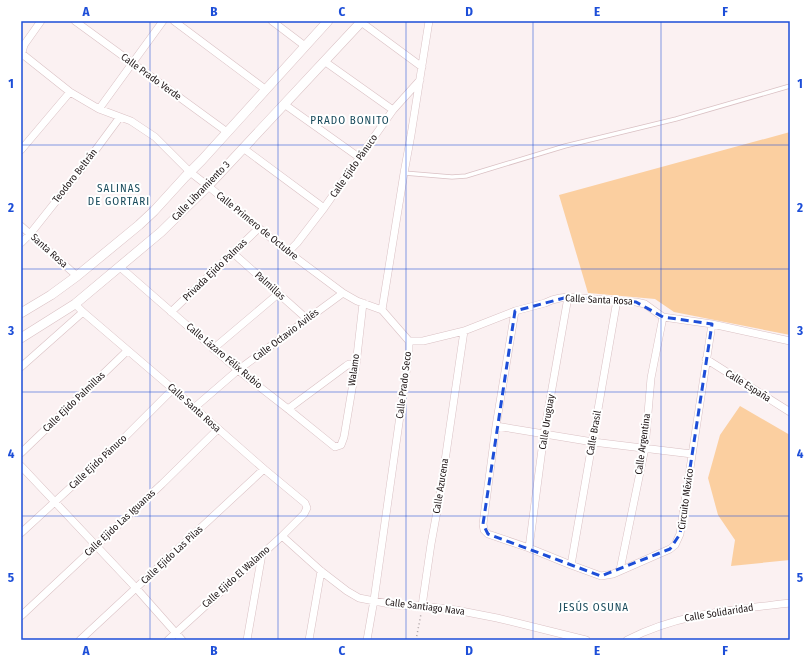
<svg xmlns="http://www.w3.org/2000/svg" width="811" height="661" font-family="'Fira Sans Condensed',sans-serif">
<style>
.park{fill:#fbcfa0}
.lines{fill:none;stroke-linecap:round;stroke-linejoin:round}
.service-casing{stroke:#dac1c4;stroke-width:5}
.minor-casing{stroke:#dac1c4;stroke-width:8}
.tertiary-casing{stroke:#dac1c4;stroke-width:10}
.path{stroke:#aba1a2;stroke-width:1.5;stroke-dasharray:1 3;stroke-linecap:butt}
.service{stroke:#fff;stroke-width:3.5}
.minor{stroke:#fff;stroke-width:7}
.tertiary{stroke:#fff;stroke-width:9}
.marked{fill:none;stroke:#1d4ed8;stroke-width:3;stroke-dasharray:8 5;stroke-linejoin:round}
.grid{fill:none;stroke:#1d4ed8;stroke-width:1;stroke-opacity:0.55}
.labels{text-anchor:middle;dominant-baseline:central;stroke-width:4;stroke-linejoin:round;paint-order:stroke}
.street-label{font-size:10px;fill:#211819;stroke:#fff}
.neighbourhood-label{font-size:11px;letter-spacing:1px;fill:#17495a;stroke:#fff}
.neatline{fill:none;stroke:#1d4ed8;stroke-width:1.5}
.grid-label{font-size:13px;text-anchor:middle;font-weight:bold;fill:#1d4ed8}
</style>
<rect width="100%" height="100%" fill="#fbf1f2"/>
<path class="park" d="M790 132V335L674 312 655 299 588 293 559 195Z
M740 406 790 435V560L731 566 735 540 718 515 708 478 720 435Z"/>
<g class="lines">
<g class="service-casing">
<path id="service" d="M404 173 452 177 466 176 565 146 676 119 790 86"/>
</g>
<g class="minor-casing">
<path id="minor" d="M75 21 227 132
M174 21 265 89
M272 21 305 46
M361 22 422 67
M21 53 70 92 99 109 131 121 155 137 190 172 208 186 288 252 343 293 357 301 382 310
M21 56 24 45 41 21
M324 61 393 110
M284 104 360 158
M99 109 163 21
M243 148 324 208
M21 150 70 92
M21 226 77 276
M21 243 30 234 80 171 120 117
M288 252 297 243 324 208 393 110 420 80
M233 253 307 319
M120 267 238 370 288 409 335 447 341 445 344 437 356 365 363 303
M75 304 83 312 173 389 264 469 305 503 307 508 304 514 282 536 168 640
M382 310 404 173 411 135 429 21
M515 311 496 426 483 524 484 530 488 534 529 548 571 565 601 576 613 574 670 549 675 545 680 534 712 324
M171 312 259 228
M409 341H423L464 331 515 311 545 303 552 300 560 298 568 297 636 302 645 304 663 317 712 324 790 341
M213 349 278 294
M706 359 790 412
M21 367 83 312
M194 408 238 370 343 293
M288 409 346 366 349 364 356 365
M496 426 593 442 692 454
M21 453 127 351
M21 466 136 588 182 640
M21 533 120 442 173 389
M282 536 321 571 347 591 359 598 395 605 422 606 456 610 497 618 586 640
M529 548 544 434 568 297
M571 565 617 300
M620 570 645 448 651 378 663 317
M422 606 431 544 440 495 464 331
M21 616 162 484 218 429
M80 640 264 469
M247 640 262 554
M309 640 321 571
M367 640 374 600 409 352V341L382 310
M627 640C679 613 733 610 790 603"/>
</g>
<g class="tertiary-casing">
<path id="tertiary" d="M21 313 51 295 77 276 139 225 154 211 185 177 202 160 328 21
M21 338 75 304 161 232 208 186 362 21"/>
</g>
<path class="path" d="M416 640 421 614"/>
<use href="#service" class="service"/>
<use href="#minor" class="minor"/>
<use href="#tertiary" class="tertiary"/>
</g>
<path class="marked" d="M568 297 636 302 663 317 712 324 680 534 670 549 601 576 488 534 483 524 515 311Z"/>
<path class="grid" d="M150 21V640M278 21V640M406 21V640M533 21V640M661 21V640M21 145H790M21 269H790M21 392H790M21 516H790"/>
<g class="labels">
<g class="street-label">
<text transform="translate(151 77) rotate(36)">Calle Prado Verde</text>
<text transform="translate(354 166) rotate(-55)">Calle Ejido Pánuco</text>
<text transform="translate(75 176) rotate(-52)">Teodoro Beltrán</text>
<text transform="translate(201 191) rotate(-46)">Calle Libramiento 3</text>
<text transform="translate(257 226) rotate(39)">Calle Primero de Octubre</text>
<text transform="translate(49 251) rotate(42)">Santa Rosa</text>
<text transform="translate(215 270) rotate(-44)">Privada Ejido Palmas</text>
<text transform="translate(270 286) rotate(42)">Palmillas</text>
<text transform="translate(599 300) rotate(3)">Calle Santa Rosa</text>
<text transform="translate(286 335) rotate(-37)">Calle Octavio Avilés</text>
<text transform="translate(224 356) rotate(40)">Calle Lázaro Félix Rubio</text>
<text transform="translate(354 370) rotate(-82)">Walamo</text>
<text transform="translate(404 385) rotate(-83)">Calle Prado Seco</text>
<text transform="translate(748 386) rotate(32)">Calle España</text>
<text transform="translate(74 402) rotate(-44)">Calle Ejido Palmillas</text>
<text transform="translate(194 408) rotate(42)">Calle Santa Rosa</text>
<text transform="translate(547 422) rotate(-81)">Calle Uruguay</text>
<text transform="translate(594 433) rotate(-80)">Calle Brasil</text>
<text transform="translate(643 444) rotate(-82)">Calle Argentina</text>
<text transform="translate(98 462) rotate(-43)">Calle Ejido Pánuco</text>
<text transform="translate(441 486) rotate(-81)">Calle Azucena</text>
<text transform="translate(686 499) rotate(-82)">Circuito México</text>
<text transform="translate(120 523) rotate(-43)">Calle Ejido Las Iguanas</text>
<text transform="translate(172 555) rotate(-43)">Calle Ejido Las Pilas</text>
<text transform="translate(236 577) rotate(-42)">Calle Ejido El Walamo</text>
<text transform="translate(425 607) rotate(7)">Calle Santiago Nava</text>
<text transform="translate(719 613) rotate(-9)">Calle Solidaridad</text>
</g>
<g class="neighbourhood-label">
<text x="350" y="120">PRADO BONITO</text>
<text x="119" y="188">SALINAS<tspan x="119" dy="13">DE GORTARI</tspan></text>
<text x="594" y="607">JESÚS OSUNA</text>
</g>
</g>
<rect width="811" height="661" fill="none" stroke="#ffffff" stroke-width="44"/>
<rect x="22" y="22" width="767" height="617" class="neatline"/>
<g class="grid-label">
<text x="86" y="16">A</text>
<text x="214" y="16">B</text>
<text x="342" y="16">C</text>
<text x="469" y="16">D</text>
<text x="597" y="16">E</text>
<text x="725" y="16">F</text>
<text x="11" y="88">1</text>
<text x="800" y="88">1</text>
<text x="11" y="212">2</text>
<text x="800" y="212">2</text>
<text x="11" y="335">3</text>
<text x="800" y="335">3</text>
<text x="11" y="458">4</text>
<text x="800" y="458">4</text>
<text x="11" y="582">5</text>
<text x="800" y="582">5</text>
<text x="86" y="655">A</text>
<text x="214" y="655">B</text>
<text x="342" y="655">C</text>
<text x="469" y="655">D</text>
<text x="597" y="655">E</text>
<text x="725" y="655">F</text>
</g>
</svg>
